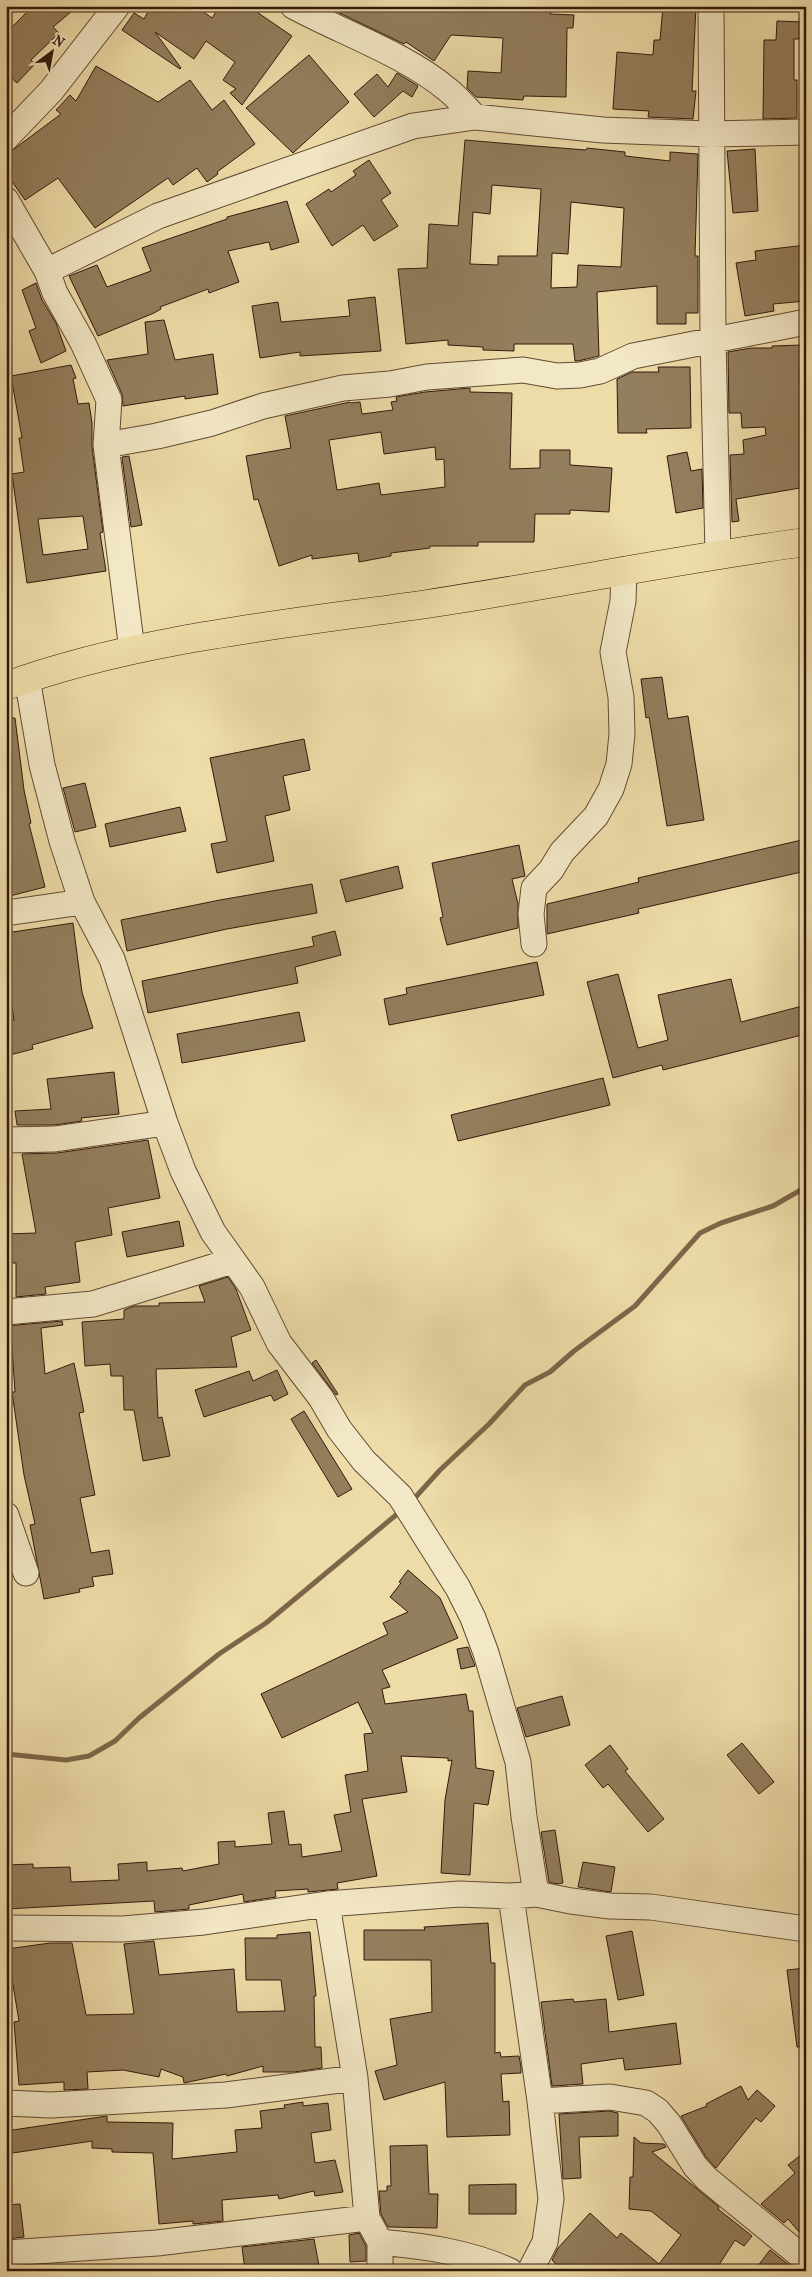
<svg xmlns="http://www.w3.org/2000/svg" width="812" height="2277" font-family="'IM FELL French Canon',serif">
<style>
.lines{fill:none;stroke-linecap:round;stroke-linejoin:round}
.stream{stroke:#7c664a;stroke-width:5}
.building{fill:#937e5d;stroke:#32190c;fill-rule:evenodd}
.minor-casing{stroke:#614a33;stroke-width:27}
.major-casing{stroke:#32190c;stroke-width:29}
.minor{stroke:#f3e8c6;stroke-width:25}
.major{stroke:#eddca8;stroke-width:28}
</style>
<rect width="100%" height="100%" fill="#eddca8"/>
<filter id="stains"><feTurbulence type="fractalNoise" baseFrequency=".004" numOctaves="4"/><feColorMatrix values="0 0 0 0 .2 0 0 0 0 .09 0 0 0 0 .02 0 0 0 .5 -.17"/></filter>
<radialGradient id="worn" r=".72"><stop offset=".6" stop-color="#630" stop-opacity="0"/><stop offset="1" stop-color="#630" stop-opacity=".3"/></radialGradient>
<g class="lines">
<path class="stream" d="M412 1501 440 1470 489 1424 525 1385 550 1372 574 1351 635 1306 700 1233 721 1223 773 1206 806 1187
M6 1754 66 1760 89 1756 115 1741 139 1718 219 1654 266 1623 402 1510"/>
</g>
<path class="building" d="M33 6H78L53 27 59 33 31 60 35 64 17 83 6 73V33Z
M151 6H195L212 18 220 6H248L292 36 242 105 230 93 236 89 223 80 235 62 206 41 194 59 155 32 181 68 180 69 122 30 134 13 144 19Z
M325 6H553L550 14 574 15 573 28H567L566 97 524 96 523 100 476 97 467 88 468 71 501 73 503 38 451 35 434 61 406 42 404 44Z
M663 6H696L692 91H696L693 119 648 117 649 111 613 109 617 52 653 55 654 40H660Z
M777 21 804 22 803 39H794V80H797V118L763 119 764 40H776Z
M309 55 349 102 293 153 246 108Z
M96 66 158 102 190 80 212 110 224 100 255 144 217 172 218 174 207 182 197 168 173 185 168 178 95 228 58 178 25 200 6 173V155L61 114 56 110 70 95 76 101Z
M397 73 418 86 412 97 403 91 374 117 354 94 377 74 388 87Z
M465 140 535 146 586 150 587 148 625 152V156L670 161V152L698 154 695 256H698V313H686V324H657V286L597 292 599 356 578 361H575L573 344H514V351L483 350V347L448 345V340L406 344 398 269 427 268 429 224 458 226ZM492 185 541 189 537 256H498V265L470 264 473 212 490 214ZM571 202 624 208 621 267 578 265 577 287 551 288 552 253 568 254Z
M755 149 758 211 733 213 727 151Z
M369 160 391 193 381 200 398 226 374 241 363 225 332 246 306 204 329 189 331 192 356 175 353 171Z
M287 201 299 242 271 250 269 242 228 251 239 282 209 293 208 289 160 307 161 309 154 313 98 336 69 276 97 265 107 287 151 271 142 248 227 219V217Z
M806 245V301L773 304 774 311 745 316 736 263 756 260 755 251Z
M36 283 42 300 56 323 66 351 41 363 29 331 36 328 22 290Z
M375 297 381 351 300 356V352L260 358 252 306 278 302 281 322 350 316 348 300Z
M164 320 175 360 213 354 218 394 185 399V396L123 406 122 394 107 360 148 354 145 322Z
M802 345 804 384H806V487L736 499 739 521 732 522 730 455 744 454 743 440 766 435 765 427 742 428 741 413H729L728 352 751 348H772V346Z
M71 365 76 378 73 379 78 404 89 403 92 423V447L103 532 100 533 106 571 27 583 12 474 24 472 19 438H22L11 376ZM83 516 88 549 43 555 38 519Z
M658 367H690L691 428 646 429 647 433H618L617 379 632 372H659Z
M470 388V392L512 393 510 469 540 468V450H570V465L612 468 609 512 570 510V514H535L534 542H478V546H430V548L391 553V556L359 562 358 553 312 559V555L279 566 258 499 254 500 246 456 291 448 285 416 350 402 351 403 360 402 362 414 393 410 391 402 397 401 396 397 425 392ZM381 432 384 454 435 447 436 460 444 459 445 487 381 495 379 483 337 490 329 440Z
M687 452 691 471 702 469 703 508 676 513 667 456Z
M129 456 142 525 131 527 122 457Z
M662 677 668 719 688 716 704 820 667 826 649 717 646 718 641 679Z
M6 718H15L24 790 31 823 29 824 45 887 6 897Z
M304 739 310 770 283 776 290 810 265 816 274 861 217 873 211 844 227 841 210 758Z
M85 783 96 827 75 832 63 788Z
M180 807 186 831 110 847 105 824Z
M806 839V871L638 909 639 913 547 934V904L639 882 638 878Z
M519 845 525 876 512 879 518 904V928L447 945 440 918 443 917 432 863Z
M398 866 403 888 346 902 340 880Z
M312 884 317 913 227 929 127 951 121 920 220 900Z
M73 923 82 992 93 1028 32 1045 33 1049 6 1056V1021L14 1020 6 968V933Z
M335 931 341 955 295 967 298 983 148 1013 142 981 314 946 312 937Z
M537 962 544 995 389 1025 384 999 407 994 406 988Z
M618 974 638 1048 668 1040 658 995 731 979 741 1022 806 1005V1034L663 1070 662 1065 613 1078 587 982Z
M299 1012 305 1041 182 1063 177 1034Z
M114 1072 119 1114 81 1118 82 1121 54 1125H17L15 1111 51 1109 47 1079Z
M603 1078 610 1105 458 1141 451 1115Z
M148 1140 160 1198 108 1208 112 1235 75 1242 80 1282 45 1287 46 1294 16 1297V1263H6V1234L36 1233 22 1154 57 1153Z
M179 1221 184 1246 127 1257 122 1232Z
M228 1277 236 1289 251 1330 231 1337 237 1367 156 1369 158 1418 162 1417 170 1456 143 1461 134 1410H124L123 1376H111L110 1364 85 1366 82 1322 124 1319V1310L134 1306H159V1303L205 1302 199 1286Z
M62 1321 63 1325 41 1328 45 1374 74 1363 84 1412 79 1413 95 1495 80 1498 91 1553 109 1550 113 1574 92 1577 94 1586 79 1589 80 1592 44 1599 30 1525 35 1524 24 1475 12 1392H15L11 1333H6V1326Z
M316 1360 338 1394 336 1395 312 1363Z
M277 1370 288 1394 274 1401 271 1395 204 1417 195 1390 249 1371 253 1381Z
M304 1411 352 1489 338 1497 291 1419Z
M408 1570 440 1598 458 1638 382 1670 390 1687 382 1689 385 1704 466 1694 469 1711H473L476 1768 494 1771 488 1805 474 1803 470 1875 441 1873 445 1800 452 1760 448 1761V1758L401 1756 407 1792 362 1799 377 1876 337 1883 338 1889 308 1892V1889L275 1891 276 1897 244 1902 243 1894 189 1905V1909L155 1912 154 1901 6 1909V1865L33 1864V1868L70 1867 71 1882 119 1880 118 1864 147 1862V1871L182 1868 183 1871 219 1864 218 1842 235 1841V1847L272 1844 268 1813 284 1811 289 1845 301 1844 302 1857 342 1851 334 1815 351 1812 345 1775 368 1771 364 1734 373 1733 358 1702 282 1738 261 1694 388 1634 383 1623 408 1612 390 1597 401 1583 399 1582Z
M468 1647 475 1666 461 1669 457 1649Z
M562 1696 570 1725 526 1737 517 1708Z
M742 1743 774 1782 759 1794 727 1755Z
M610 1745 628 1769 625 1771 664 1819 648 1832 608 1784 603 1788 585 1765Z
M555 1830 563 1883 557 1884 549 1882 541 1832Z
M583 1862 615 1867 611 1892 578 1887Z
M488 1923 491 1963H495V2053L500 2052 501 2057 519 2056 521 2067V2073L501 2074 503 2102 509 2101 510 2135 447 2137 445 2082 384 2100 375 2071 397 2065 390 2019 432 2012 431 1960H364V1930H425L424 1927Z
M632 1931 644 1995 618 2000 606 1936Z
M310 1932 316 1996H314L315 2047H321L322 2068 294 2072H263V2066L227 2076 226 2074 184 2083 183 2077 161 2069 159 2077 123 2070 87 2072 88 2089 64 2090V2082L19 2085 14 2022 19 2021 7 1949 50 1943H72L86 2015 134 2014 124 1944 154 1941 159 1975 234 1969 237 2012 285 2011 281 1980H246L245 1938H277V1935Z
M806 1968V2047H797L787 1970Z
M573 1999 574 2002 606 1999 609 2032 676 2023 681 2064 625 2070 623 2058 581 2064 583 2084 552 2086 541 2002Z
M741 2086 748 2100 757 2090 775 2106 761 2122 756 2118 716 2168 706 2157 681 2116 707 2106 706 2104Z
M303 2102V2106L328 2103 331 2130 311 2133 315 2163 335 2160 343 2192 315 2196 314 2191 279 2199 278 2195 222 2200 223 2221 193 2224V2221L159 2224 153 2153 112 2152V2149L92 2148V2141L6 2154V2131L107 2116V2122L173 2123 172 2159 237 2152 235 2130 262 2128 260 2111 285 2108 284 2105Z
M609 2111 618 2113V2136L579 2137 581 2178 563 2179 559 2114Z
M634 2137 641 2143 664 2144 666 2147 652 2152 719 2207 718 2209 752 2236 744 2246 735 2240 715 2271H563L552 2260 558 2248 590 2213 617 2238 621 2233 659 2264 681 2235 651 2211 629 2209 630 2177H633Z
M427 2145 429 2194H438L437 2228 388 2227 381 2214 379 2191H387V2186H391L390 2146Z
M806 2151V2240L788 2219 784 2223 761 2204 795 2173 788 2165Z
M516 2184V2214H469V2185Z
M20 2204 24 2237 6 2239V2205Z
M359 2233 366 2246V2261L350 2262 349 2235Z
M314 2239 320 2271H245L242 2247Z
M770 2250 790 2266 796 2271H754Z"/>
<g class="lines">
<g class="minor-casing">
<path id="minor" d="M293 6C343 33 405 54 448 90 458 98 466 108 475 117
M711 6 713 339 718 554
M6 138 51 91 117 6
M6 200 47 271 55 293 83 343 109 400 106 445 132 650
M47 271 158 216 413 126 475 117 603 130 710 134 806 132
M106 445 157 436 212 423 263 406 343 388 390 384 427 377 523 370 557 376 580 375 600 371 633 356 806 322
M27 678 42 765 62 841 82 902 112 959 165 1123 183 1171 213 1232 252 1287 279 1343 321 1398 339 1429 364 1461 400 1496 458 1588 473 1618 486 1653 518 1762 524 1817 536 1894
M6 913 82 902
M534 944 531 914 534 888 551 870 562 852 596 816 611 789 619 764 622 734 621 697 613 652 623 601 624 570
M6 1140 55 1139 165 1123
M6 1312 93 1304 232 1261
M6 1515 26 1573
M511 1896 540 2101 551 2199 545 2242 530 2271
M327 1904 355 2078 367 2218 380 2242V2271
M6 1928 123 1929 204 1922 327 1904 459 1894 511 1896 536 1894 571 1901 610 1906 651 1907 806 1929
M540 2101 610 2097 646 2103 658 2111 669 2124 695 2166 707 2179 806 2260
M6 2103 51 2105 226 2095 355 2078
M380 2242C424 2246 469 2252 510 2271
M6 2253 157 2243 367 2218"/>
</g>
<g class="major-casing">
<path id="major" d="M6 686C137 638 289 624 427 604 553 585 679 559 806 542"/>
</g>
<use href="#minor" class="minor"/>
<use href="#major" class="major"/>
</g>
<rect width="812" height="2277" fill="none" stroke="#eddca8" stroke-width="25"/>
<rect x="8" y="8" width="797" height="2262" fill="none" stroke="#32190c" stroke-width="2.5"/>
<rect x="12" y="12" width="787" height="2252" fill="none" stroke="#32190c"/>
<g transform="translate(52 52) rotate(32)" stroke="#f3e8c6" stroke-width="4" paint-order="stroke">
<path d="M0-4L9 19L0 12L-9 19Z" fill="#32190c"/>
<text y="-8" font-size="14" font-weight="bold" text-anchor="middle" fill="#32190c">N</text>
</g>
<rect width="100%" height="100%" filter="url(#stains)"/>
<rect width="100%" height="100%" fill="url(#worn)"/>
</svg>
